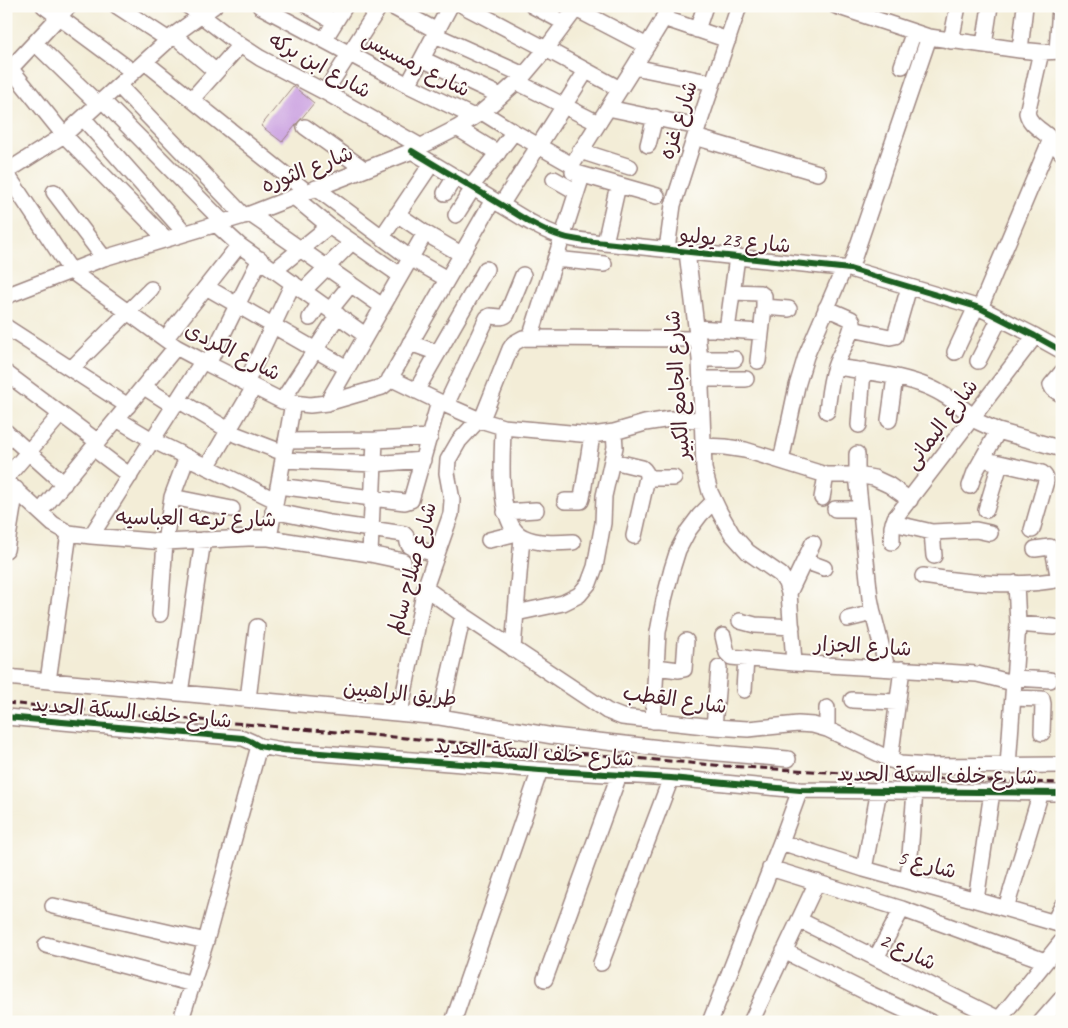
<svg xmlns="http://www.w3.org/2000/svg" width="1068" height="1028" font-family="Caveat,'Playpen Sans Arabic',sans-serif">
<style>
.building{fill:#c99ee0}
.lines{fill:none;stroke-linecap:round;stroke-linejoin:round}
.minor-casing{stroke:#9e8681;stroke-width:18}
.minor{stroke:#fff;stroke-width:15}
.rail{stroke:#4a1f2b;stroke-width:3;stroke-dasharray:8 4;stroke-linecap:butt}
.cycleway-casing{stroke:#fdfcf7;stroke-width:9}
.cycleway{stroke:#1b5e20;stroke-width:6}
.labels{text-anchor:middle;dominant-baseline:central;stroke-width:4;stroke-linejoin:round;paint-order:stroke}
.street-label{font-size:21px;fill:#4a1f2b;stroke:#fdfcf7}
</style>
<rect width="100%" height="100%" fill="#fdfcf7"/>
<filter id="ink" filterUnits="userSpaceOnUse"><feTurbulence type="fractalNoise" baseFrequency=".02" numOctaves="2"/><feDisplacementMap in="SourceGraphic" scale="10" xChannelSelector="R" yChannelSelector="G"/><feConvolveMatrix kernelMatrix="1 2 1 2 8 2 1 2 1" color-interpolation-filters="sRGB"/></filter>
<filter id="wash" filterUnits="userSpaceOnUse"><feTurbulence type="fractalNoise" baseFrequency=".0096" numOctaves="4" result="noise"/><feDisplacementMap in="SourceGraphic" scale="20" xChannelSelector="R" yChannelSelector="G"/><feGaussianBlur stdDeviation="1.12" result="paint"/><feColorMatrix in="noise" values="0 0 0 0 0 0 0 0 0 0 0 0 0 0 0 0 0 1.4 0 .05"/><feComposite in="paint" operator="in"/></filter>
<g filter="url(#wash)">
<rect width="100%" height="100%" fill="#f3edd7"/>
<g id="blocks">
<path class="building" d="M293 86 314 103 282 142 261 126Z"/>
</g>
</g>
<g filter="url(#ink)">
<use href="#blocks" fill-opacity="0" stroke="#9e8681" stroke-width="1"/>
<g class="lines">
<g class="minor-casing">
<path id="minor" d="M44 6 133 72
M117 6 169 40
M188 6 202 16 240 45 260 58 325 92 420 146
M260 6 408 85 474 117
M308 6 335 22
M391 6 437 31
M464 6 546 49 620 89
M533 6 565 23
M836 6 929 37 1020 50 1041 52 1062 51
M576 9 647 46
M663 18 728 40
M697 30 705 6
M174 35 216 72
M435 35 524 75
M324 40 345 6
M951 41 958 6
M35 43 98 104
M984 45 990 6
M1020 50 1025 6
M1057 51 1060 6
M1041 52 1027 113C1030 126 1043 130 1052 140 1055 144 1058 149 1062 153
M422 59 501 96
M145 62 307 192
M6 63 64 135 166 239
M902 66 912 37
M634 67 713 83
M11 68 69 6
M517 82 598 123
M408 85 450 6
M119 86 244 216
M325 92 380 6
M192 99 240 45
M102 100 223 222
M608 108 698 127
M482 112 514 132 572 165
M83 118 185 233
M305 127 364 169
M457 128 498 153
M695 137 818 173
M648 145 655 117
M412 151 528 221C539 227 549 233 561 236 575 241 590 241 605 243L850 269 980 308 1035 336 1062 351
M580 151 630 167
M572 165 634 67 662 21 669 6
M6 172 64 135 174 35 214 6
M573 172 657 196
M6 173 71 271 176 347 208 364 282 401 293 403 310 405 327 403 382 387 388 382 493 200
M554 179 577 192
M471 187 514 132
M316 188 410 258 447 279
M54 192 104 258
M445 193 455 177
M294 197 329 226 400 275
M501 205 586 71
M250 214 382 306
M397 214 425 233 461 254
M456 215 473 188
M216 224 239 245 365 335
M382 237 432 163
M605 243 618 185
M667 249 673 205 698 127 739 6
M687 252 700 359 704 469 710 492 720 513 732 534 748 552 781 575 786 583 789 593 794 663
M555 259 604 264
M850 269 929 37
M275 270 329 226
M206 287 347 368
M303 291 352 242
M732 292 760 293 764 296V307L758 361
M6 296 104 258 250 214 412 151 457 128 482 112 501 96 524 75 546 49 578 6
M764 307 789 309
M826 308 851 319 853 322C851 337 840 352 835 367 830 381 829 396 827 411
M980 308 1051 139
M330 310 351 284
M310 318 320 303
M6 327 128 406
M696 328 761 332
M852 329 890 337 895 336 909 287
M727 330 737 257
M530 338 582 176
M165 339 239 245
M410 343 438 353
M955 352 976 307
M700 359H735
M978 361 1000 318
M208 364 260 259
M835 367C866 371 915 377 942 394 953 400 963 409 973 416
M71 369 151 289
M6 373 98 442
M390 378 446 405 480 420 503 427 592 435 614 432 645 423 670 419 702 420
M702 379H746
M246 383 293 283
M144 387 174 406
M416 391 486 269
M1059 393 1053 389 1051 385 1062 372
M178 400 237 435 284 453
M282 401 338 315
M327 403 425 233
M446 405 487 318 490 316C495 316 503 319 507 314L523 275
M117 419 152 440 275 500
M972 419 998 431 1062 449
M889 420 895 377
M859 425 863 370
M503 427C503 453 495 524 523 537 537 544 557 543 573 542
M6 432 64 484
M286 441 375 440 430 437
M703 446 725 447 745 450 826 475H857L874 478 889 485 910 500
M93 448 130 476
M857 454V475L870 598 873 613 887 668
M982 459 1042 473C1045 476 1046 477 1046 481L1032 530
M283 460 374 464 423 460
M613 461 642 468C646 471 647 473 647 478L634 536
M781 461 797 386 806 356 844 268
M207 467 254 387
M6 478 61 414
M647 478H674
M6 481 53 524 69 533 91 536 165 542 248 538H269L370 554 403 561
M278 486 372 498 405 502 411 500 439 402
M970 486 975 472 998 431
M172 497 232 509
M822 498 826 475
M565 501H581L582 498 592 435
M835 509H860
M986 510 1000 464
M273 511 330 523 404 534C409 538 406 540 409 545 412 549 431 552 437 554
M40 512 176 347
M505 512 536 510
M893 523 932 532 976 530 990 533
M932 532 934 556
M91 536 202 362
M269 538 293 403
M489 540 517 533
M892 542V527L895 518 1035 336
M1035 549 1050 547 1053 549 1059 580
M6 550 16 489
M370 554 375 440
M805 561 824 568
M923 576C969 583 1016 588 1062 579
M425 588 463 615 607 711 622 717 714 727 748 729 798 724 813 725 827 729 900 764 929 766 1062 765
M789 593 813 543
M516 613 563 603 579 595 589 583 595 567 603 523 604 496 615 447 614 432
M160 614 165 542 172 497 187 457
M848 619 873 613
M740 621 755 625 792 627
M1018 624 1054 627
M723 636 727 653 731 657 794 663 977 674 990 677 1013 683
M513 649 522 537
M656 667 679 670 684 669 686 641
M6 677 440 717 553 736 660 748 788 759
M1014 678 1050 680
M48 681 69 533
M744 690 746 658
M180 693 203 540
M1013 698 1042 699 1043 704 1042 733
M248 699 257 627
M852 700 897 702
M827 708V729
M400 713 425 588 451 514 452 500 447 473 448 460 459 441 484 414 510 349 514 343 523 338 698 339
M6 717 231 737 243 738 252 742 259 746 282 750 540 770 671 778 800 790 1062 793
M440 717 463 615
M653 721 658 632 664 600 672 569 678 550 688 531 700 515 714 501
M714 727 719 668
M890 760 902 669
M1008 766 1018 624 1016 583
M781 842 864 869 976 900 1062 925
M770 868 902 909 1045 961
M864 869 879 790
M908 881 915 791
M976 900 992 792
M53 906 206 941
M1006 908 1041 792
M799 920 999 1019
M1054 922 1062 906
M46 945 193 984
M784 951 868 993 930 1022
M876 958 902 909
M601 963 671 778
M545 979 619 775
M183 1013 206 941 259 746
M453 1022 540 770
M710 1022 781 842 800 790
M751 1022 817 882
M997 1022 1062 941
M1041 1022 1062 998"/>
</g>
<use href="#minor" class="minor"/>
<path class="rail" d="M6 703 725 766 983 781 1062 783"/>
<g class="cycleway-casing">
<path id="cycleway" d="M412 151 528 221C539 227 549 233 561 236 575 241 590 241 605 243L850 269 980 308 1035 336 1062 351
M6 717 231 737 243 738 252 742 259 746 282 750 540 770 671 778 800 790 1062 793"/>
</g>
<use href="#cycleway" class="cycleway"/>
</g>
</g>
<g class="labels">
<g class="street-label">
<text transform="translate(416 64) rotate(27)">شارع رمسيس</text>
<text transform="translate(320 65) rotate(29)">شارع ابن بركه</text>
<text transform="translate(678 120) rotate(-72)">شارع غزه</text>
<text transform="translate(307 169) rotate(-21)">شارع الثوره</text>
<text transform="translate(735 240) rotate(6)">شارع 23 يوليو</text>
<text transform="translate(233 351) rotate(27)">شارع الكردى</text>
<text transform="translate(677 385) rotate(-94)">شارع الجامع الكبير</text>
<text transform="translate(941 424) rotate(-53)">شارع اليمانى</text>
<text transform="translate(196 518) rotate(1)">شارع ترعه العباسيه</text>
<text transform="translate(412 568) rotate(-75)">شارع صلاح سالم</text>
<text transform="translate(863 646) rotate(3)">شارع الجزار</text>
<text transform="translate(400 693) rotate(6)">طريق الراهبين</text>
<text transform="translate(675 699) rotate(8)">شارع القطب</text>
<text transform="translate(132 712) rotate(5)">شارع خلف السكة الحديد</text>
<text transform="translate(534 752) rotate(4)">شارع خلف السكة الحديد</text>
<text transform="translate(937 775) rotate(1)">شارع خلف السكة الحديد</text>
<text transform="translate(927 864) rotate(15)">شارع 5</text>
<text transform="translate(908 951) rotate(26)">شارع 2</text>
</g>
</g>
<rect width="1068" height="1028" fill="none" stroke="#fdfcf7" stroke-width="25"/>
</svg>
